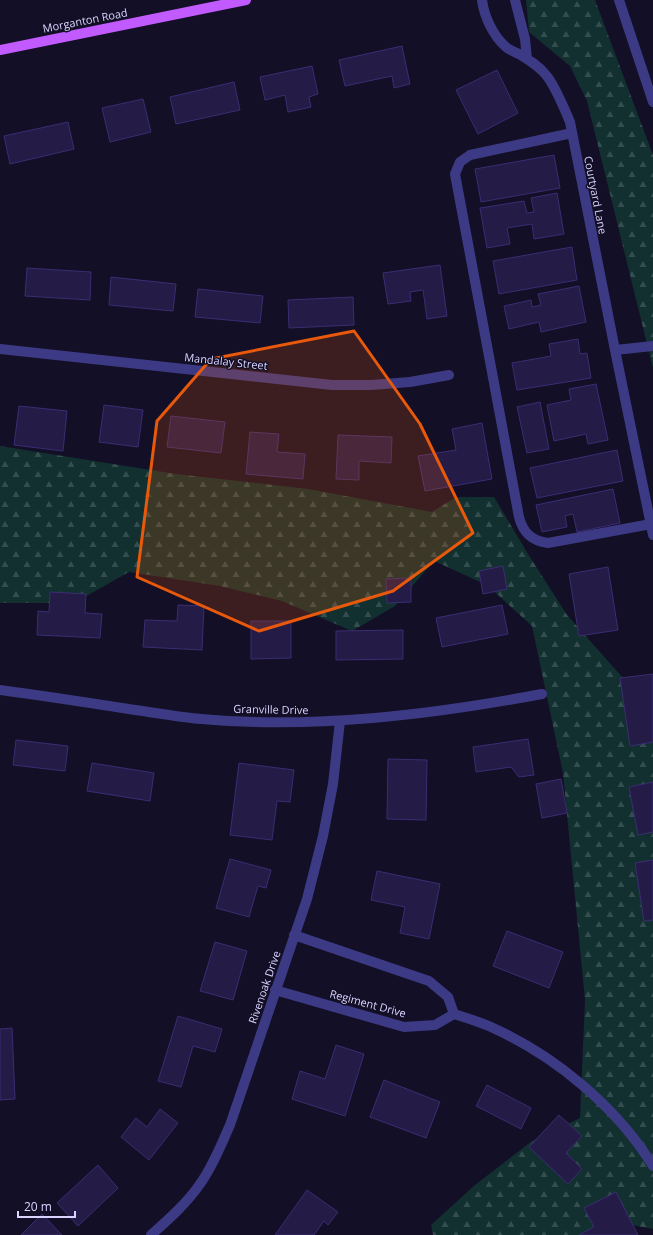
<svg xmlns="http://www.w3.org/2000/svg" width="653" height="1235" font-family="'Open Sans',sans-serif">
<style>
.forest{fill:url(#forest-firs)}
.building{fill:#241b47;stroke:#3b2d73}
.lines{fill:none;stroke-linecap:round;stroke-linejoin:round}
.minor{stroke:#3d3a85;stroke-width:10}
.major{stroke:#c25bff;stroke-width:10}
.marked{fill:#e8590c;fill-opacity:0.2;stroke:#e8590c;stroke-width:3;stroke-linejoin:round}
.labels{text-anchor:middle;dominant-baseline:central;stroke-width:3;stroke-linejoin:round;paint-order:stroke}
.street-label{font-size:11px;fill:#d9d4ff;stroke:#130f26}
</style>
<defs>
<pattern id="forest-firs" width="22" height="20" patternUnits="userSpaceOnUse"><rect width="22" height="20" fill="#12302f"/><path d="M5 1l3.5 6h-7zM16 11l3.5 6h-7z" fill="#344d4e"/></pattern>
</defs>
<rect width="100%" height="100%" fill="#130f26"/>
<path class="forest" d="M526 0H595L653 155V368L587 101 570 66 529 32Z
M0 446 176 474 308 489 432 512 456 497H494L528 554 567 615 631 687 653 743V1229L632 1225 630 1235H433L431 1225 475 1185 532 1141 580 1118 585 1000 563 773 532 626 487 585 434 561 395 606 352 631 282 601 220 586 129 572 74 603H0Z"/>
<path class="building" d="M402 46 410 84 394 88 392 76 345 86 339 60Z
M312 66 318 94 309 97 311 107 288 112 285 95 265 100 260 77Z
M497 70 518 113 478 134 456 90Z
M234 82 240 110 176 124 170 97Z
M143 99 151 132 110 142 102 108Z
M68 122 74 149 10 164 4 136Z
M554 155 560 188 481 202 475 169Z
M557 193 564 234 534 239 532 224 507 228 510 244 487 248 480 208 524 201 527 213 534 212 531 198Z
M572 247 577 280 499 294 493 261Z
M440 265 447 316 427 319 423 290 410 292 411 301 388 304 383 273Z
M27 268 91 272 90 300 25 296Z
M111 277 176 284 173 311 109 305Z
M579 286 586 322 541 332 539 322 509 329 504 306 531 300 532 307 541 305 538 294Z
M198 289 263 296 260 323 195 317Z
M353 297 354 325 289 328 288 300Z
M578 339 580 354 587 353 591 378 517 390 512 363 551 356 549 344Z
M596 384 608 440 588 444 586 434 554 441 547 405 571 400 569 389Z
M540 402 549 449 527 453 517 407Z
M104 405 143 410 138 447 99 442Z
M19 406 67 411 63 451 14 445Z
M171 416 225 422 221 453 167 447Z
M482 423 492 479 425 491 418 456 456 450 452 429Z
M250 432 279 434 277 452 305 454 303 479 246 474Z
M338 435 392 437 391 463 359 461V480L336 479Z
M617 450 623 481 537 498 530 468Z
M613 489 620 523 577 532 573 514 565 516 567 527 542 532 536 505Z
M503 566 507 589 483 594 479 571Z
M608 567 618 630 579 636 569 574Z
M411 578V602L387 603 386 579Z
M50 592 86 594 85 613 102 614 100 638 37 635 38 611 49 612Z
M178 605 204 606 202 650 143 647 145 620 177 621Z
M502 605 508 634 442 647 436 618Z
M251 621H291V658L251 659Z
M403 630V659L336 660V631Z
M653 674V742L630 746 620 678Z
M528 739 534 775 519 777 511 767 476 772 473 747Z
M16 740 68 746 65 771 13 765Z
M388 759 427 760 426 820 387 819Z
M92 763 154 773 150 801 87 791Z
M239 763 294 770 290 802 277 801 272 840 230 835Z
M561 779 567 813 542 818 536 784Z
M653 782V832L638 835 629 787Z
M230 859 271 870 266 888 258 886 249 917 216 908Z
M653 860V920L644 921 635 863Z
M377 871 440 884 429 939 400 933 405 907 371 900Z
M507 931 563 952 549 988 493 966Z
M215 942 247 951 233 1000 200 991Z
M178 1016 222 1029 215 1052 193 1046 181 1087 158 1081Z
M12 1028 15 1099 0 1100V1029Z
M336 1045 364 1054 345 1116 292 1099 300 1071 325 1079Z
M384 1080 440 1102 426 1138 370 1117Z
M487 1085 531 1108 521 1129 476 1106Z
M160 1109 178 1123 149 1160 121 1137 136 1118 147 1127Z
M559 1115 582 1136 566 1153 582 1169 568 1184 529 1147Z
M98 1165 118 1188 78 1226 57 1203Z
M307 1190 338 1212 328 1225 324 1221 314 1235H275Z
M616 1192 638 1235H579L594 1227 584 1208Z
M42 1214 62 1235H21Z"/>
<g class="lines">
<path class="minor" d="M482 0C484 16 493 36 506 47 509 50 515 52 519 54 529 60 539 66 546 75 554 84 565 110 570 122L615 350
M515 0 525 39 527 59
M619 0 653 102
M572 133 470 155 460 162 455 174 519 517C523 533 532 541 548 543L651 524
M653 346 615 350 653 535
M0 349 332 385H371L410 382 449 375
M0 690C45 696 90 703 135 710 157 713 179 717 201 719 315 729 430 715 542 694
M294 935 429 981 448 997 454 1014C467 1018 480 1022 491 1027 555 1056 616 1106 653 1166
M275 990 404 1027 435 1025 454 1014
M151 1235C169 1219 187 1203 200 1184 213 1166 221 1145 230 1125L307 899 323 836 333 784 340 721"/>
<path class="major" d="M0 50 246 0"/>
</g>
<path class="marked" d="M354 331 420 424 473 533 393 591 259 631 137 577 157 421 211 359Z"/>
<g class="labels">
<g class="street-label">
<text transform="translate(85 20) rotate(-11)">Morganton Road</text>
<text transform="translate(596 195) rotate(79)">Courtyard Lane</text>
<text transform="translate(226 361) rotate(6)">Mandalay Street</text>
<text transform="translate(271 709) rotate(1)">Granville Drive</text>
<text transform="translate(264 987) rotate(-71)">Rivenoak Drive</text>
<text transform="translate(368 1003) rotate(15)">Regiment Drive</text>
</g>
</g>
<path d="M18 1211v6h57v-6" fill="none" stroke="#d9d4ff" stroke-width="2"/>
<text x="24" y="1211" font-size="12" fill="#d9d4ff" stroke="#130f26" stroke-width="3" paint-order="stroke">20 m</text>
</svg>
